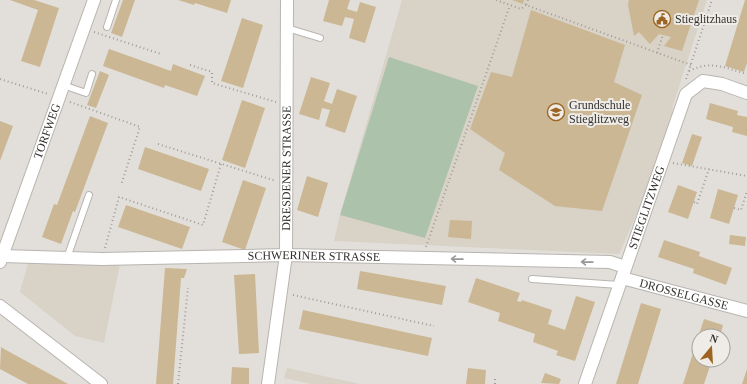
<svg xmlns="http://www.w3.org/2000/svg" width="747" height="384" font-family="'Times New Roman',serif">
<style>
.built{fill:#d8d2c7}
.green{fill:#acc2aa}
.building{fill:#cbb793}
.lines{fill:none;stroke-linecap:round;stroke-linejoin:round}
.lane-casing{stroke:#b8b5b1;stroke-width:8}
.street-casing{stroke:#b8b5b1;stroke-width:14}
.path{stroke:#9f9c99;stroke-width:2;stroke-dasharray:1 3;stroke-linecap:butt}
.lane{stroke:#fff;stroke-width:6}
.street{stroke:#fff;stroke-width:12}
.oneway{stroke:#999898}
.labels{text-anchor:middle;dominant-baseline:central;stroke-width:4;stroke-linejoin:round;paint-order:stroke}
.poi-label{font-size:12px;fill:#333230;stroke:#efece7;text-anchor:start}
.street-label{font-size:12px;fill:#333230;stroke:#efece7}
</style>
<rect width="100%" height="100%" fill="#e2dfda"/>
<path class="built" d="M402 0H707L673 105 670 139 619 254 334 241 340 215Z
M28 263 120 264 104 343 75 336 20 292Z
M287 368 360 384H311L284 378Z"/>
<path class="green" d="M389 57 478 86 425 238 340 215Z"/>
<path class="building" d="M10 0H34L59 8 40 67 21 61 38 10Z
M123 0H135L122 37 111 33Z
M178 0H231L227 13 195 3 194 5Z
M329 0H350L347 9 357 12 360 2 376 7 365 43 349 38 354 19 345 17 342 26 323 21Z
M512 0H524L523 4Z
M629 0H699L682 51 664 46 671 37 659 34 650 44 639 32 634 36 628 5Z
M745 0H747V63L744 72 725 66Z
M531 10 625 45 614 82 642 95 602 211 555 206 499 170 505 153 470 129 491 72 512 77Z
M242 18 263 25 243 88 221 81Z
M109 49 171 71 173 64 205 76 197 96 165 85 164 88 103 66Z
M100 71 109 75 96 108 87 105Z
M311 77 330 83 324 101 332 104 337 89 357 96 345 133 325 126 330 110 322 108 319 120 299 114Z
M242 100 265 108 245 168 222 160Z
M710 103 738 111 737 115 747 117V136L732 132 733 127 706 119Z
M90 116 108 123 75 212 73 211 61 244 42 237 54 204 57 205Z
M0 121 13 126 0 161Z
M692 134 702 137 692 166 682 163Z
M145 147 209 169 201 191 138 169Z
M307 176 328 183 318 217 297 210Z
M243 180 266 188 245 250 222 242Z
M678 185 697 192 688 219 668 212Z
M718 189 738 195 729 224 710 218Z
M126 205 190 227 182 249 118 227Z
M450 220 472 221 471 239 448 237Z
M730 235 746 237 745 246 729 244Z
M664 240 700 252 699 256 732 268 726 285 693 273 694 269 658 257Z
M165 268 187 269 184 278H181L173 384H156Z
M360 271 446 286 442 305 357 289Z
M255 274 259 353 239 354 234 275Z
M476 278 520 293 517 301 521 302 522 300 552 310 548 324 565 330 576 296 595 302 575 361 556 355 558 351 533 342 535 334 498 321 500 313 468 302Z
M641 303 661 309 651 342 638 384H616Z
M303 310 432 338 428 356 299 329Z
M704 319 723 325 720 336H699V360H712L704 384H683Z
M1 347 6 350 68 384H28L11 375 0 369Z
M232 367 249 368V384H231Z
M468 368 486 370 485 384H466Z
M747 369V384H742Z
M545 373 561 379 559 384 541 383Z"/>
<g class="lines">
<g class="lane-casing">
<path id="lane" d="M107 27 116 0
M287 28 320 38
M63 85 86 93 92 74
M67 258 89 195
M532 279 619 285"/>
</g>
<g class="street-casing">
<g id="street">
<path id="s1" d="M2 256 102 259 286 255 610 262 625 267"/>
<path id="s2" d="M0 262 94 0"/>
<path id="s3" d="M622 278 747 311"/>
<path d="M0 306 101 384"/>
<path id="s4" d="M268 384 286 255 287 0"/>
<path id="s5" d="M585 384 686 94 703 81 722 84 747 93"/>
</g>
</g>
<path class="path" d="M496 0 521 9 526 5
M528 0 526 5 691 65
M94 32 161 54
M657 53 663 35
M190 65 212 72V83L276 102
M689 71C711 60 725 68 747 74
M0 79 48 94
M686 79 712 0
M70 102 140 127 121 185
M158 144 276 181
M673 163 747 176
M694 202 697 204 709 169
M734 208 741 210 747 191
M426 247 510 5
M105 248 119 197 203 225 221 164
M293 295 434 326
M178 384 188 288
M495 384V376"/>
<use href="#lane" class="lane"/>
<use href="#street" class="street"/>
</g>
<defs><path id="oneway-shaft" d="M-6 0H5M1.5-3L5.5 0L1.5 3" fill="none" stroke-width="1.6" stroke-linecap="round" stroke-linejoin="round"/></defs>
<g class="oneway">
<use href="#oneway-shaft" transform="translate(457 259) rotate(-179)"/>
<use href="#oneway-shaft" transform="translate(587 262) rotate(-179)"/>
</g>
<defs>
<g id="civic-ring" transform="scale(0.9)"><circle r="9.5" fill="#efece7" stroke="#9c6420" stroke-width="1.5"/><path d="M-.6-6.5H3V-4.5H.6V-3L4-1V1h2V6H-6V1h2V-1L-.6-3ZM-1.2 2.5V6h2.4V2.5Z" fill="#9c6420"/></g>
<g id="school-ring" transform="scale(0.9)"><circle r="9.5" fill="#efece7" stroke="#9c6420" stroke-width="1.5"/><path d="M0-5L7-2L0 1L-7-2ZM-4 1L0 2.5L4 1V4Q0 6-4 4Z" fill="#9c6420"/></g>
</defs>
<g fill-rule="evenodd">
<use href="#civic-ring" x="662" y="19"/>
<use href="#school-ring" x="556" y="112"/>
</g>
<g class="labels">
<g class="poi-label">
<text x="675" y="19">Stieglitzhaus</text>
<text x="569" y="105">Grundschule<tspan x="569" dy="14">Stieglitzweg</tspan></text>
</g>
<g class="street-label">
<text stroke="none"><textPath href="#s2" startOffset="139">TORFWEG</textPath></text>
<text stroke="none"><textPath href="#s4" startOffset="217">DRESDENER STRASSE</textPath></text>
<text stroke="none"><textPath href="#s5" startOffset="187">STIEGLITZWEG</textPath></text>
<text stroke="none"><textPath href="#s1" startOffset="312">SCHWERINER STRASSE</textPath></text>
<text stroke="none"><textPath href="#s3" startOffset="64">DROSSELGASSE</textPath></text>
</g>
</g>
<g transform="translate(711 348) rotate(18)"><circle r="19" fill="#efece7" stroke="#a4a29e"/>
<path d="M0-3L7 15L0 10L-7 15Z" fill="#9c6420"/>
<text y="-6" font-size="11" font-weight="bold" text-anchor="middle" fill="#333230">N</text>
</g>
</svg>
